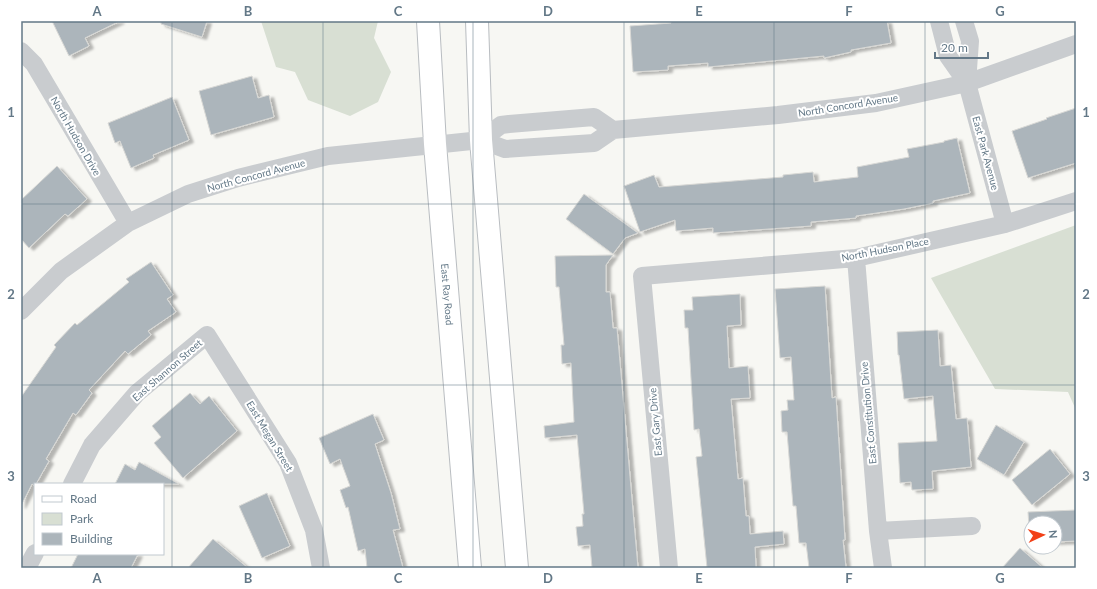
<svg xmlns="http://www.w3.org/2000/svg" width="1097" height="589" font-family="Lato,sans-serif">
<style>
.green{fill:#d8dfd3}
.building{fill:#acb5bb;stroke:#d8d8d5;filter:url(#shadow)}
.lines{fill:none;stroke-linecap:round;stroke-linejoin:round}
.primary-casing{stroke:#b9bdc1;stroke-width:24}
.minor{stroke:#c9cccf;stroke-width:18}
.primary{stroke:#fff;stroke-width:22}
.grid{fill:none;stroke:#637887;stroke-width:1;stroke-opacity:0.55}
.labels{text-anchor:middle;dominant-baseline:central;stroke-width:4;stroke-linejoin:round;paint-order:stroke}
.street-label{font-size:10px;fill:#637887;stroke:#fff}
.neatline{fill:none;stroke:#637887;stroke-width:1.5}
.grid-label{font-size:13px;text-anchor:middle;font-weight:bold;fill:#637887}
</style>
<defs>
<filter id="shadow"><feDropShadow dx="4.5" dy="2.5" stdDeviation="1" flood-color="#0004"/></filter>
</defs>
<rect width="100%" height="100%" fill="#f7f7f3"/>
<path class="green" d="M261 21H378L374 38 391 72 378 102 350 116 308 100 295 72 276 67Z
M1076 225V410L1068 392 995 389 931 278Z"/>
<path class="building" d="M52 21H120L85 38 89 46 69 56Z
M161 21H207L202 37 161 24Z
M671 21H887L891 43 851 50V52L824 58V56L708 67V63L668 66V70L633 72 630 26 671 23Z
M252 76 258 98 269 95 274 117 211 135 199 91Z
M172 97 189 140 153 155 154 158 131 168 120 141 115 143 108 123Z
M1076 108V163L1028 178 1012 131 1047 119 1046 118Z
M957 138 970 193 933 201V203L904 209 856 216V218L811 222V226L713 233V228L676 231 675 220 640 232 624 186 654 175 659 187 783 177V175L813 172 814 182 858 177 857 167 909 157 907 149 944 142V141Z
M57 166 87 199 68 216 65 214 29 248 21 239V200Z
M584 194 638 233 625 238 613 254 566 219Z
M613 255 606 265V292H610L613 328H617L638 568H592L590 545 578 546 576 527 583 526 582 514H584L577 435 545 438 544 426 574 422 571 363 562 364 561 345H564L559 287H556L555 256Z
M151 262 173 295 167 299 176 312 148 331 151 335 128 354 125 351 89 390 92 393 76 415 73 413 46 459 49 461 36 484H35V486L32 484 21 506V397L56 347 54 345 75 323 77 325 129 282 126 279Z
M825 286 832 398 836 397 845 540H843L846 568H809L806 543H799L796 506H793L787 432H782L781 411 788 410 787 400H794L791 357 780 358 775 289Z
M740 294 741 325 727 326 729 368 748 366 750 398 731 399 738 479 743 478 746 516H749L750 534 783 531 784 544 755 547 756 568H707L696 457 702 456 699 429 694 430 688 328H685L684 310H693L692 297Z
M938 330 940 366 951 365 956 419 967 418 971 467 932 471 933 489 912 490 911 482 900 483 898 443 937 441 933 396 904 399 899 355H898L897 332Z
M190 393 200 404 209 396 237 431 183 478 154 443 161 437 152 426Z
M373 414 384 440 375 444 391 493 400 529 393 530 403 568H367L365 549 358 551 348 507 346 508 340 490 350 486 340 459 330 464 319 438Z
M996 425 1024 442 1004 475 977 459Z
M1050 449 1070 474 1032 505 1012 480Z
M139 462 179 484H115L125 464 135 470Z
M267 493 290 546 262 558 239 506Z
M1076 510V541L1055 542V523H1031V544H1030L1028 512Z
M213 539 248 568H188Z
M1020 548 1043 568H1002Z
M78 554H138L131 568H71Z"/>
<g class="lines">
<g class="primary-casing">
<g id="primary">
<path id="s1" d="M428 21 435 144 470 568"/>
<path d="M477 21 481 140 517 568"/>
</g>
</g>
<path class="minor" d="M939 21 948 56 967 83
M964 21 970 41 967 83 1005 224
M21 51 34 64 128 223
M481 140 501 125 509 124 594 117 613 130
M856 258 878 531 883 568
M21 311 61 271 128 223 188 194 238 178 328 156 481 140 505 149 594 143 613 130 778 115 876 103 967 83 1076 44
M72 484 92 445 137 393 207 335 288 463 314 530 321 568
M878 531 972 526
M27 568 35 553
M669 568 642 276 856 258 1005 224 1076 201"/>
<use href="#primary" class="primary"/>
</g>
<path class="grid" d="M172 21V568M323 21V568M473 21V568M624 21V568M774 21V568M925 21V568M21 204H1076M21 385H1076"/>
<g class="labels">
<g class="street-label">
<text transform="translate(848 105) rotate(-9)">North Concord Avenue</text>
<text transform="translate(76 136) rotate(60)">North Hudson Drive</text>
<text transform="translate(986 153) rotate(75)">East Park Avenue</text>
<text transform="translate(256 175) rotate(-15)">North Concord Avenue</text>
<text transform="translate(885 249) rotate(-11)">North Hudson Place</text>
<text stroke="none"><textPath href="#s1" startOffset="274">East Ray Road</textPath></text>
<text transform="translate(167 370) rotate(-41)">East Shannon Street</text>
<text transform="translate(868 413) rotate(-95)">East Constitution Drive</text>
<text transform="translate(655 422) rotate(-95)">East Gary Drive</text>
<text transform="translate(270 436) rotate(59)">East Megan Street</text>
</g>
</g>
<rect width="1097" height="589" fill="none" stroke="#ffffff" stroke-width="44"/>
<rect x="34" y="483" width="130" height="72" fill="#ffffff" stroke="#c1c9cf"/>
<rect x="42" y="496" width="20" height="6" fill="#ffffff" stroke="#c1c9cf"/>
<text x="70" y="503" font-size="12" fill="#637887">Road</text>
<rect x="42" y="513" width="20" height="12" fill="#d8dfd3" stroke="#c1c9cf"/>
<text x="70" y="523" font-size="12" fill="#637887">Park</text>
<rect x="42" y="533" width="20" height="12" fill="#acb5bb" stroke="#c1c9cf"/>
<text x="70" y="543" font-size="12" fill="#637887">Building</text>
<g transform="translate(1043 535) rotate(86)"><circle r="19" fill="#ffffff" stroke="#c1c9cf"/>
<path d="M0-3L7 15L0 10L-7 15Z" fill="#f24017"/>
<text y="-6" font-size="11" font-weight="bold" text-anchor="middle" fill="#637887">N</text>
</g>
<path d="M935 52v6h53v-6" fill="none" stroke="#637887" stroke-width="2"/>
<text x="941" y="52" font-size="12" fill="#637887" stroke="#ffffff" stroke-width="3" paint-order="stroke">20 m</text>
<rect x="22" y="22" width="1053" height="545" class="neatline"/>
<g class="grid-label">
<text x="97" y="16">A</text>
<text x="248" y="16">B</text>
<text x="398" y="16">C</text>
<text x="548" y="16">D</text>
<text x="699" y="16">E</text>
<text x="849" y="16">F</text>
<text x="1000" y="16">G</text>
<text x="11" y="117">1</text>
<text x="1086" y="117">1</text>
<text x="11" y="299">2</text>
<text x="1086" y="299">2</text>
<text x="11" y="481">3</text>
<text x="1086" y="481">3</text>
<text x="97" y="583">A</text>
<text x="248" y="583">B</text>
<text x="398" y="583">C</text>
<text x="548" y="583">D</text>
<text x="699" y="583">E</text>
<text x="849" y="583">F</text>
<text x="1000" y="583">G</text>
</g>
</svg>
